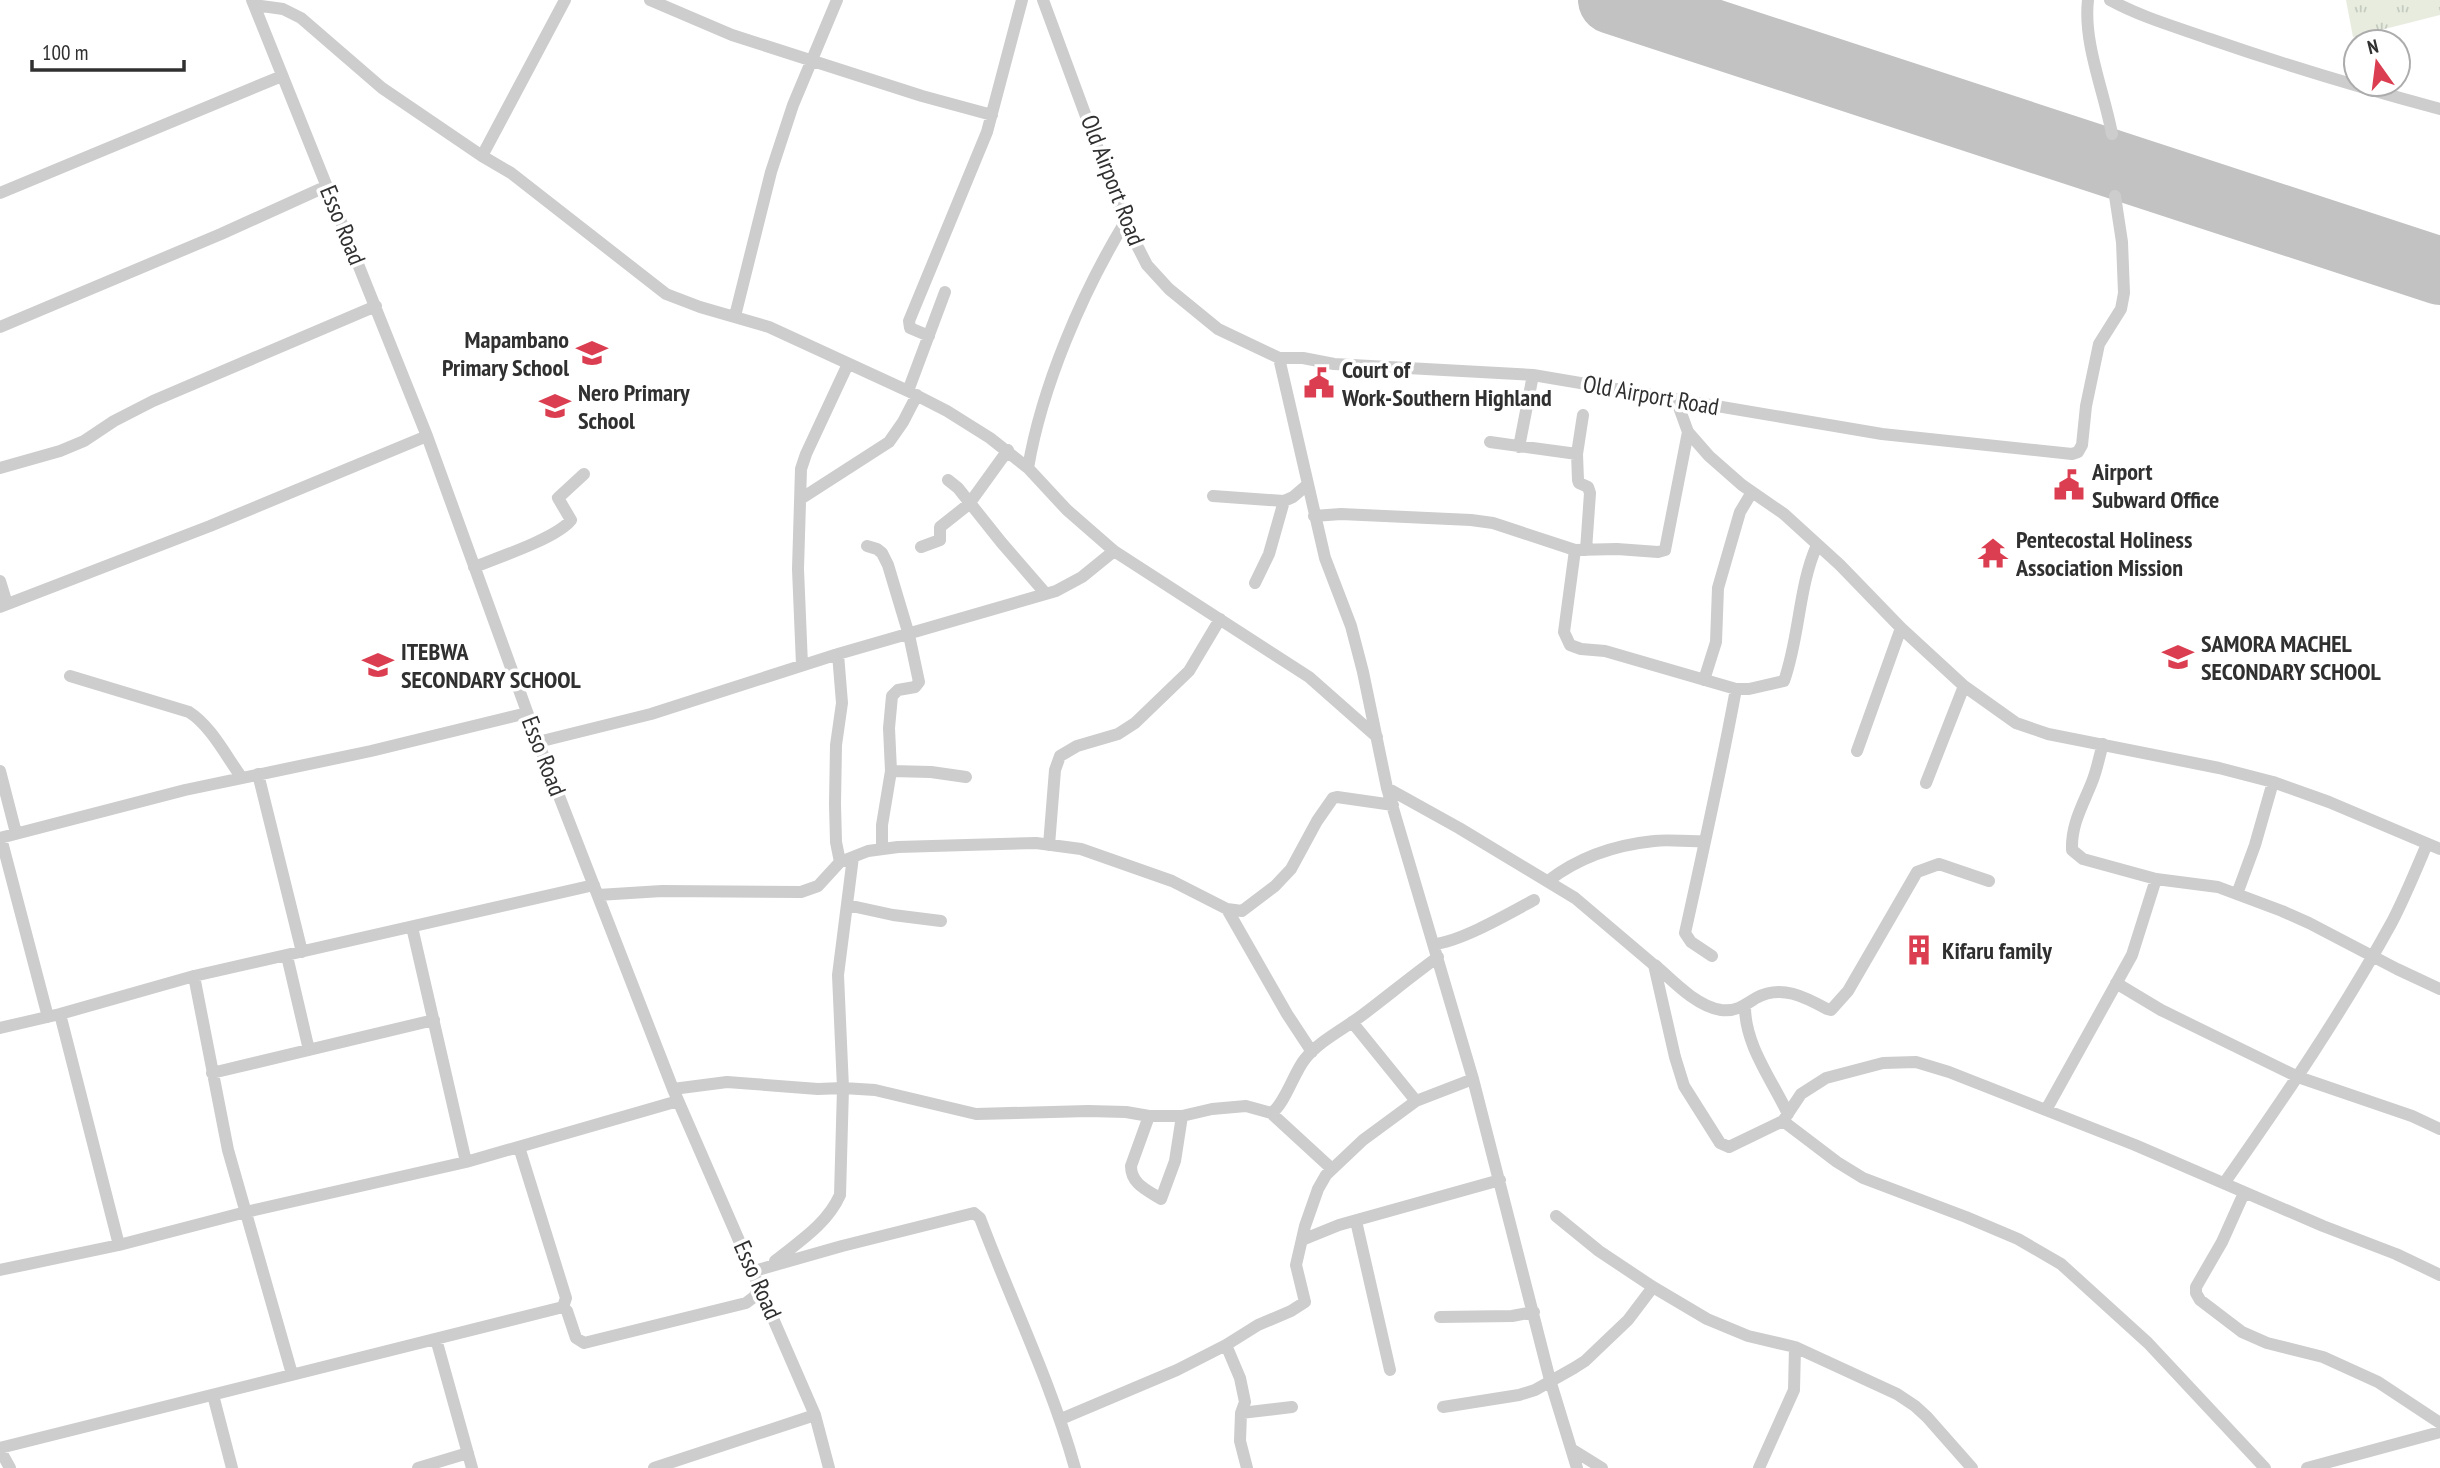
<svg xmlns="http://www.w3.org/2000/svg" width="2440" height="1468" font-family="'PT Sans Narrow',sans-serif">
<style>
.grass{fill:url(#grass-tufts)}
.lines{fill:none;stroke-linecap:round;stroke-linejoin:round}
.runway{stroke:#c2c2c2;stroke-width:68}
.minor{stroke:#cdcdcd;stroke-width:12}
.labels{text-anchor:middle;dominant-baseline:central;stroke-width:7;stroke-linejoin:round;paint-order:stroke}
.street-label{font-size:24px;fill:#303030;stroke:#fff}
.poi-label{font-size:24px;font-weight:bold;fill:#303030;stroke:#fff;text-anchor:start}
</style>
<defs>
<pattern id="grass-tufts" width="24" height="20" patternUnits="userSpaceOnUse" patternTransform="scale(1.75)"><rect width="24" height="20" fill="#e7ecdf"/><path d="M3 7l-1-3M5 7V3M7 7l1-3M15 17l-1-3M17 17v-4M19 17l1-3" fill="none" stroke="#c6cbc0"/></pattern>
</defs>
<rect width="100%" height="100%" fill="#fff"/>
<path class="grass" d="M2346 0H2440V15L2353 37Z"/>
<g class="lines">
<path class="runway" d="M1612 0 2440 271"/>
<path class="minor" d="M252 0 427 436 538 742 673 1089 815 1415 829 1468
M650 0 732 35 922 96 992 115
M1043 0 1125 222 1147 265 1169 289 1218 329 1279 358H1303L1334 364 1533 375 1882 434 2072 454 2078 452 2082 445 2086 406 2099 344 2121 309 2124 293 2122 242 2115 196
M2088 0C2083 43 2104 91 2112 134
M2110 0C2141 17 2176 27 2210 39 2285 65 2362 88 2440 109
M254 5 283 9 301 18 382 88 482 156 511 173 666 294 700 307 769 327 908 391 947 411 990 438 1028 468 1067 510 1114 551 1309 677 1377 737
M482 156 565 0
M0 193 282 76
M735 316 771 172 793 105 837 0
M0 327 221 234 327 186
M929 336 910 328 909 321 987 132 1022 0
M1279 358 1325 558 1351 626 1363 672 1387 788 1473 1079 1550 1380 1577 1468
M908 391 945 292
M1676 399 1688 432 1709 456 1742 485 1784 514 1840 565 1901 628 1964 686 2016 723 2048 734 2219 768 2273 782 2329 802 2440 849
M1583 415 1577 454 1578 480 1579 483 1588 487 1590 493 1586 550
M1490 442 1577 454
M1519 447 1533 375
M0 468 60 451 84 441 114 421 153 401 376 306
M1028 468C1042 386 1082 293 1125 222
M948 480 958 488 1001 542 1046 594
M1213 496 1284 501 1293 497 1307 485
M802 498 889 442 903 422 917 395
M1314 516 1341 514 1471 520 1493 523 1575 550 1564 632 1570 645 1581 649 1605 651 1736 689H1749L1784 681C1800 636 1798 588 1817 545
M867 546 877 549 882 553 888 565 909 635 919 682 915 687 898 690 892 696 889 728 891 771 882 825V849
M921 547 940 540V527L969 504 1008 450
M1575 550 1617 549 1658 552 1665 550 1688 432
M474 567C497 558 557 538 571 520L558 498 584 474
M0 581 7 604
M1255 583 1269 554 1284 501
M0 607 210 526 427 436
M838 654 842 703 836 745 835 804 836 842 840 862
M802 665 798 569 801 469 806 454 848 364
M70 676 189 712C211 726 226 756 242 778
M1704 680 1716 642 1718 588 1740 512 1752 492
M538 742 651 714 838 654 1056 591 1082 577 1114 551
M2103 744C2099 757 2097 770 2092 782 2083 805 2071 824 2072 850L2083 859 2156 879 2218 887 2282 911 2309 923 2397 969 2440 989
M1857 751 1901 628
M0 771 16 833
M891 771 931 772 966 777
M258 774 302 952
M1926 783 1964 686
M1387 788 1459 828 1575 898 1654 965 1675 1057 1684 1086 1720 1143 1729 1147 1783 1121 1801 1094 1826 1078 1883 1063 1916 1062 1949 1072 2135 1145 2323 1226 2396 1254 2440 1275
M0 838 185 790 371 751 527 713
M1 838 48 1017
M1049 845 1055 770 1060 756 1077 746 1118 734 1135 723 1189 671 1220 619
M1548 881C1579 857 1615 845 1654 841 1670 839 1687 842 1704 841
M2237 894 2255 845 2273 782
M598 895 662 891 801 892 818 886 840 862 868 851 898 847 1036 843 1081 849 1172 881 1227 909 1242 911 1275 886 1291 869 1317 821 1333 798 1337 797 1393 805
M847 905 893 915 941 921
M1227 909 1287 1014 1312 1052
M412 927 466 1162
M1434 944C1460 942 1510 913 1534 900
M287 956 309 1050
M1712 956 1691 942 1685 933C1703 852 1721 770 1736 689
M1655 965C1673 981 1696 1006 1721 1010 1736 1012 1745 1005 1756 998 1781 984 1805 997 1827 1009L1831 1010 1848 991 1917 872 1939 864 1989 881
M194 976 228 1150 292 1374
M2116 983 2161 1010 2298 1077 2412 1116 2440 1129
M1745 1007C1745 1045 1772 1080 1788 1114
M60 1014 119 1245
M1352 1022 1416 1101
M0 1028 60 1014 194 976 594 885
M212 1073 434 1020
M673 1089 727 1082 818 1089 843 1088 875 1090 976 1114 1088 1111 1126 1112 1149 1116H1182L1212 1109 1246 1106 1271 1113C1284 1106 1294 1072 1305 1059 1320 1040 1346 1028 1365 1013 1390 994 1413 975 1438 957
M2046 1110 2132 955 2156 879
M1271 1113 1332 1169
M1149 1116 1131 1166C1131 1184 1147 1190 1161 1199L1175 1161 1182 1116
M1783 1121 1837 1162 1863 1178 1966 1217 2018 1239 2061 1264 2148 1343 2265 1468
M2225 1182C2284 1098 2342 1013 2392 922 2405 897 2416 870 2427 844
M2244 1193 2222 1242 2196 1287V1293L2200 1300 2242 1332 2267 1343 2323 1357 2378 1382 2440 1423
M1556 1216 1599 1251 1653 1287
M1356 1221 1390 1370
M1302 1240 1339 1225 1500 1180
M775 1261C800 1241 827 1224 840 1195L843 1088 838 975 853 857
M0 1270 119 1245 246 1212 466 1162 678 1101
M754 1271 842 1246 974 1213 980 1218C1011 1301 1051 1382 1075 1468
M563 1307 567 1311 576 1338 584 1343 746 1303 754 1297 761 1286
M1440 1317 1512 1316 1534 1312
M436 1339 472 1468
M213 1395 232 1468
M1443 1407 1519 1395 1535 1390 1574 1368 1585 1361 1628 1320 1653 1287 1707 1319 1748 1336 1795 1347 1897 1394 1915 1406 1927 1417 1972 1468
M1241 1413 1292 1407
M1061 1419 1177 1370 1226 1345
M0 1448 563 1307 566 1298 519 1147
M0 1450 10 1468
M1573 1450 1602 1468
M418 1468 468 1453
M654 1468 815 1415
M1247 1468 1240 1441 1241 1413 1245 1402 1240 1378 1226 1345 1258 1325 1291 1311 1305 1302 1296 1265 1305 1226 1318 1189 1326 1175 1363 1140 1416 1101 1473 1079
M1759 1468 1794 1390 1795 1347
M2307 1468 2440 1432"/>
</g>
<defs>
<g id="school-bare" transform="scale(2.415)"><path d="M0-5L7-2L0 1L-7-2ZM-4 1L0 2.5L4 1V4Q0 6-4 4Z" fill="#db3e50" stroke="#fff" stroke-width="2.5" paint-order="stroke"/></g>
<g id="civic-bare" transform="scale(2.415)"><path d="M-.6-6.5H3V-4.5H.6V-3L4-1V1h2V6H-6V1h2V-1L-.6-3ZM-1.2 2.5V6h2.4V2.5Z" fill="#db3e50" stroke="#fff" stroke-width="2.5" paint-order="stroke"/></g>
<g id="temple-bare" transform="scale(2.415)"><path d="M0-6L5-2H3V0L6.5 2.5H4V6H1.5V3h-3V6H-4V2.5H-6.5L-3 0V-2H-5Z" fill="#db3e50" stroke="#fff" stroke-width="2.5" paint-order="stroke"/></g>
<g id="building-bare" transform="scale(2.415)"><path d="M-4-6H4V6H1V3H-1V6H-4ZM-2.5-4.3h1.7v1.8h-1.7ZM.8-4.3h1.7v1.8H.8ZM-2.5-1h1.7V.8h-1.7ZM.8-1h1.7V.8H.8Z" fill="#db3e50" stroke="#fff" stroke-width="2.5" paint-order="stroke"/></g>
</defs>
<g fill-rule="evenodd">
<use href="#school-bare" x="592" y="353"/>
<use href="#civic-bare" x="1319" y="383"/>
<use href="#school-bare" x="555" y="406"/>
<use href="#civic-bare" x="2069" y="485"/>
<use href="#temple-bare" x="1993" y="553"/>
<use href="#school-bare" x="2178" y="657"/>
<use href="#school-bare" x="378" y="665"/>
<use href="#building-bare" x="1919" y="950"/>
</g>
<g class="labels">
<g class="street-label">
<text transform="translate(1113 180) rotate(69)">Old Airport Road</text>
<text transform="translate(343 225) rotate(68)">Esso Road</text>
<text transform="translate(1651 395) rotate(10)">Old Airport Road</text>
<text transform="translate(544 756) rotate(69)">Esso Road</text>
<text transform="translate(758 1280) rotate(66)">Esso Road</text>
</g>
<g class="poi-label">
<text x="569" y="339" text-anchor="end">Mapambano<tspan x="569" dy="28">Primary School</tspan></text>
<text x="1342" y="369">Court of<tspan x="1342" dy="28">Work-Southern Highland</tspan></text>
<text x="578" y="392">Nero Primary<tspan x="578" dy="28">School</tspan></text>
<text x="2092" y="471">Airport<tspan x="2092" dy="28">Subward Office</tspan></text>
<text x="2016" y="539">Pentecostal Holiness<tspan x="2016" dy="28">Association Mission</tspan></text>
<text x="2201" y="643">SAMORA MACHEL<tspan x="2201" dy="28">SECONDARY SCHOOL</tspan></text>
<text x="401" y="651">ITEBWA<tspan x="401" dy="28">SECONDARY SCHOOL</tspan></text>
<text x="1942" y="950">Kifaru family</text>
</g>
</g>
<g transform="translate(2377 63) rotate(346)"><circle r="33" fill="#ffffff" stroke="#acacac" stroke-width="2"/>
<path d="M0-5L12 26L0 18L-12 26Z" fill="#db3e50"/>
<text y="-10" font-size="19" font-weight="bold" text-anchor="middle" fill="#303030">N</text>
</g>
<path d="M32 60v10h152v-10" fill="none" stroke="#303030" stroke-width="3.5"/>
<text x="42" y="60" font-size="21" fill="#303030" stroke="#ffffff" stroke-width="5" paint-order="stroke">100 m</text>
</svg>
